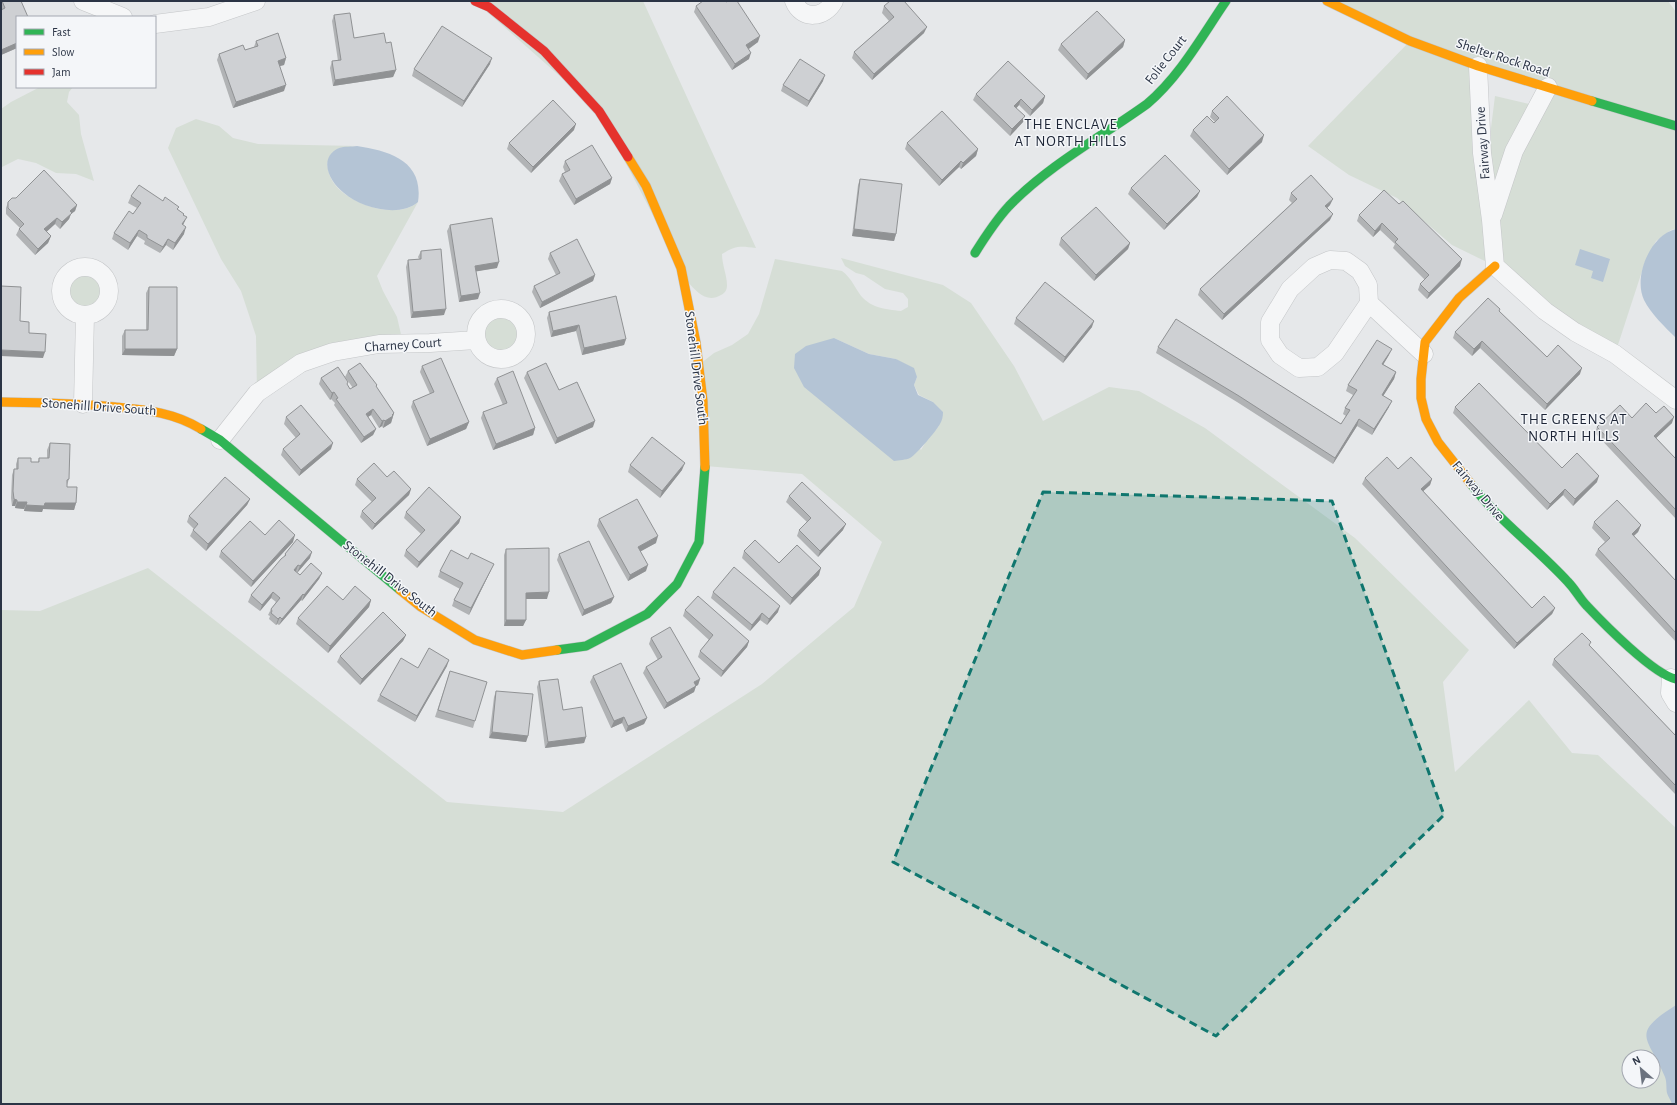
<svg xmlns="http://www.w3.org/2000/svg" width="1677" height="1105" font-family="'Alegreya Sans',sans-serif">
<style>
.green{fill:#d6ded6;fill-rule:evenodd}
.water{fill:#b4c4d5}
.lines{fill:none;stroke-linecap:round;stroke-linejoin:round}
.street-casing{stroke:#c4c6c8;stroke-width:19}
.fast-casing{stroke:#c4c6c8;stroke-width:10}
.slow-casing{stroke:#c4c6c8;stroke-width:10}
.jam-casing{stroke:#c4c6c8;stroke-width:10}
.street{stroke:#f5f6f7;stroke-width:18}
.fast{stroke:#30b455;stroke-width:9}
.slow{stroke:#ff9f0a;stroke-width:9}
.jam{stroke:#e5322d;stroke-width:9}
.wall{fill:#b1b3b5}
.shaded-wall{fill:#909294}
.building{fill:#ced0d3;stroke:#909294}
.marked{fill:#0f766e;fill-opacity:0.2;stroke:#0f766e;stroke-width:3;stroke-dasharray:8 5;stroke-linejoin:round}
.labels{text-anchor:middle;dominant-baseline:central;stroke-width:3;stroke-linejoin:round;paint-order:stroke}
.street-label{font-size:14px;fill:#2b3445;stroke:#f4f6f9}
.neighbourhood-label{font-size:15px;letter-spacing:1px;fill:#1d2536;stroke:#f4f6f9}
</style>
<rect width="100%" height="100%" fill="#e6e8ea"/>
<path class="green" d="M475 1H643L756 248C741 246 736 245 722 254 722 265 727 275 727 285 727 290 725 293 721 295 707 304 696 291 687 281L599 111Z
M1327 1H1668L1676 12V229L1671 230 1656 241 1645 262 1615 354 1495 266 1452 245 1397 198 1349 175 1308 146 1410 41ZM1479 66 1548 88 1491 219Z
M40 87H73L69 92 67 102 79 115 81 134 94 181 76 174 56 173 36 163 18 159 2 167 1 170V109L11 102Z
M1495 96 1529 104 1491 190V128Z
M196 119 219 126 233 138 258 144 357 146 339 148 327 163C328 171 330 179 336 186 352 205 398 220 418 202L377 276 383 291 397 317 403 343 333 352 257 393 256 336 241 291 221 259 168 148 176 128Z
M841 258 943 285 971 303 1014 366 1043 421 1109 387 1139 391 1205 428 1355 538 1469 650 1443 682 1455 772 1529 700 1572 753 1598 755 1676 828V1104H1V610L40 611 148 568 447 802 563 812 762 684 854 607 882 542 802 474 705 466 700 364 714 353 732 345 748 334 759 314 775 259 842 271C851 278 853 284 859 293 869 308 885 309 901 311L908 307V299L903 293 885 289 864 275 856 273 845 266ZM834 338 869 354 896 359 917 377 914 385 919 395 933 402 939 426 928 438 921 450ZM1629 1057H1653V1081H1629Z
M61 291a24 24 0 1 1 48 0a24 24 0 1 1-48 0Z
M476 334a25 25 0 1 1 50 0a25 25 0 1 1-50 0Z"/>
<path class="water" d="M357 146C390 151 424 161 418 202 400 218 361 208 344 193 330 183 317 158 339 148 344 146 352 147 357 146Z
M1676 229V338C1665 327 1651 314 1644 300 1633 277 1650 235 1676 229Z
M1580 249 1610 259 1603 282 1591 278 1593 271 1575 265Z
M834 338 869 354 896 359 914 368 917 377 914 385 918 395 933 402 943 412C943 417 942 420 940 424 937 430 916 455 910 458 906 460 899 460 894 461L804 387 794 368 795 354 806 346Z
M1676 1005V1104H1672C1671 1100 1668 1097 1667 1093 1666 1088 1667 1082 1665 1077 1648 1036 1629 1035 1676 1005Z"/>
<g class="lines">
<g class="street-casing">
<path id="street" d="M83 1 123 17
M794 1C802 21 825 18 834 1
M155 24 209 17 256 1
M1478 66 1482 153 1491 220 1495 266 1545 311 1575 332 1615 354 1676 400
M1493 215 1514 151 1548 87
M1330 260 1346 261 1360 271 1368 285 1369 303 1335 353 1318 367 1299 368 1280 355 1270 340V322L1290 289 1314 267Z
M61 291a24 24 0 1 1 48 0a24 24 0 1 1-48 0Z
M1369 303 1424 354
M476 334a25 25 0 1 1 50 0a25 25 0 1 1-50 0Z
M83 404 85 315
M220 440 257 393 301 363 333 352 379 344 430 343 476 340
M1671 678 1670 693 1676 703"/>
</g>
<g class="fast-casing">
<path id="fast" d="M1592 101 1676 126
M975 253C985 237 996 220 1009 206 1049 165 1101 137 1147 104 1180 76 1202 36 1226 1
M201 429 220 440 400 590
M1471 484C1499 521 1537 548 1568 582 1575 589 1580 599 1587 606 1604 624 1654 675 1676 679
M557 650 586 646 647 614 677 584 699 542 705 467"/>
</g>
<g class="slow-casing">
<path id="slow" d="M1327 1 1410 41 1478 66 1592 101
M628 157 646 186 681 268 696 343 703 401 705 467
M1 402C39 403 77 403 115 407 146 410 173 412 201 429
M1471 484 1438 442 1426 419 1421 398V379L1425 342 1459 298 1495 266
M400 590 421 607 475 640 522 655 557 650"/>
</g>
<g class="jam-casing">
<path id="jam" d="M475 1 489 7 544 51 599 111 628 157"/>
</g>
<use href="#street" class="street"/>
<use href="#fast" class="fast"/>
<use href="#slow" class="slow"/>
<use href="#jam" class="jam"/>
</g>
<path class="wall" d="M1 1H21L17 17V48L1 55Z
M696 6 758 42 749 49V59L732 70 694 12Z
M884 6 924 33 872 80 852 58 854 52 889 21 882 13Z
M334 15 354 38 386 43 396 70 393 77 333 86 330 68 332 61H338L332 21Z
M1125 40 1123 47 1086 80 1058 50 1061 44Z
M256 41 286 58 284 65 280 66 284 91 233 108 217 60 219 54 245 50 254 47Z
M490 64 462 107 412 76 414 69Z
M823 81 807 107 781 91 783 85Z
M976 94 1045 96 1043 103 1030 116 1019 105 1016 108 1025 116 1023 122 1010 136 973 100Z
M1212 111 1262 142 1227 175 1190 136 1193 130 1214 123 1215 122 1210 117Z
M574 130 531 173 507 149 509 143Z
M907 143 978 149 976 156 961 169 959 167 939 186 905 149Z
M565 161 612 178 610 184 574 205 559 181 562 174 565 172 563 167Z
M860 179 896 234 894 241 852 236 858 185Z
M1131 188 1200 191 1197 197 1164 230 1128 194Z
M1384 190 1460 266 1427 299 1418 290 1420 284 1425 280 1393 248 1395 244 1380 230 1373 237 1357 221 1359 215Z
M1291 193 1330 205 1327 208 1330 220 1222 320 1198 295 1200 289 1292 203 1289 200Z
M131 196 163 201 184 214V223L183 225 184 234 173 250 166 245 160 253 144 244 145 241 137 236 128 250 112 239 114 233 133 214 137 208 128 203Z
M8 202 77 205 75 211 71 214 69 219 60 229 55 224 46 232 51 236 48 243 35 255 16 235 19 229 20 228 6 214V208Z
M450 225 497 268 476 271 478 299 459 302 447 231Z
M1061 238 1130 243 1128 249 1094 281 1059 245Z
M421 251 444 315 411 318 406 267 408 260 419 259 418 257Z
M550 253 595 275 593 281 540 308 532 292 534 286 556 275 548 259Z
M149 287 177 349 174 356 122 355V336L125 330H146V293Z
M1499 311 1547 357 1580 374 1545 410 1480 348 1472 356 1453 338 1455 332Z
M549 312 626 339 624 345 582 355 576 331 551 337 547 318Z
M1016 318 1092 327 1063 363 1014 324Z
M1158 347 1341 424 1346 416 1343 414 1345 408 1353 395 1346 391 1348 385 1389 355 1383 364 1396 372 1394 379 1383 396 1389 407 1372 435 1357 426 1333 464 1237 402 1156 353Z
M422 366 469 422 466 429 427 446 411 407 413 401 430 394 420 372Z
M348 371 377 385 376 387 394 413 391 423 383 428 382 426 379 428 371 415 368 417 376 429 373 435 361 443 334 405 335 403 331 399 330 400 319 384 321 378 347 385 350 389 353 388 345 377Z
M527 372 559 390 593 427 555 444 524 378Z
M497 378 535 428 533 435 493 450 481 418 483 412 503 405 494 384Z
M1455 407 1562 468 1597 482 1573 506 1563 495 1547 510 1453 413Z
M286 417 331 449 299 476 281 455 283 449 296 438 284 424Z
M1632 418 1672 423 1656 438 1676 459V519L1595 433 1597 427Z
M50 443 69 479 67 485V487L76 503 74 510 43 509 42 512 24 511V509L15 508V506H12L11 498 12 475 14 469H16V464L18 458 31 462H38L39 458H47V450Z
M630 465 682 470 660 498 628 472Z
M1398 469 1432 479 1430 485 1423 491 1532 608H1555L1552 614 1514 649 1362 484 1365 478Z
M387 477 411 489 409 495 372 530 360 517 362 511 372 502 355 485 357 479Z
M789 496 843 530 818 557 797 536 799 530 807 522 786 502Z
M250 499 247 505 206 551 190 536 193 530 194 529 187 522 189 516Z
M406 512 461 517 459 523 417 568 404 556 406 550 421 534 404 518Z
M599 519 656 543 640 551 646 571 628 581 597 526Z
M1594 522 1641 525 1638 532 1634 536 1676 581V642L1595 555 1598 549 1605 542 1592 528Z
M265 535 293 542 251 587 219 557 221 551Z
M506 549 547 599H526V620L523 626H504V555Z
M744 551 779 563 819 575 790 605 742 558Z
M285 554 310 558 297 573 296 572 300 575 322 573 319 579 302 601 301 600 279 625 277 624 276 625 269 619 270 616 268 615 271 609 276 602 271 598 260 611 248 602 251 595 284 557Z
M559 554 614 597 611 603 582 616 557 560Z
M491 570 469 615 452 606 454 600 460 589 438 577 440 571Z
M713 592 778 612 767 625 760 620 750 631 711 598Z
M343 600H371L369 607 328 653 296 624 298 618Z
M685 610 749 641 747 647 721 677 698 657 700 651 709 640 683 616Z
M406 635 403 641 360 685 337 662 340 656Z
M651 638 700 679 698 685 696 686 694 692 664 709 643 673 646 667 658 660 649 644Z
M1590 646 1676 736V795L1552 665 1554 659Z
M447 666 415 722 377 701 380 695 418 668Z
M450 671 475 721 473 728 435 717Z
M593 676 647 718 644 724 626 732 622 723 611 728 590 682Z
M539 681 586 737 584 743 545 748 537 687Z
M496 691 528 736 526 742 489 738 494 697Z"/>
<path class="shaded-wall" d="M927 27 924 33 872 80 874 74Z
M760 36 758 42 744 52 746 45Z
M1125 40 1123 47 1086 80 1088 74Z
M17 43V48L1 55V50Z
M751 53 749 59 732 70 735 64Z
M286 58 284 65 276 67 278 61Z
M492 58 490 64 462 107 464 101Z
M396 70 393 77 333 86 335 80Z
M825 75 823 81 807 107 809 101Z
M286 85 284 91 233 108 236 102Z
M1045 96 1043 103 1030 116 1032 110Z
M1021 99 1019 105 1012 113 1014 106Z
M1025 116 1023 122 1010 136 1012 129Z
M576 124 574 130 531 173 533 167Z
M1264 135 1262 142 1227 175 1229 169Z
M978 149 976 156 961 169 963 163Z
M961 161 959 167 939 186 942 180Z
M612 178 610 184 574 205 576 199Z
M1200 191 1197 197 1164 230 1167 224Z
M1333 199 1330 205 1323 212 1325 206Z
M77 205 75 211 71 214 69 219 60 229 62 222 70 211Z
M1333 214 1330 220 1222 320 1224 314Z
M187 217 184 223 179 231 182 224Z
M57 218 55 224 42 236 44 229Z
M1382 223 1380 230 1373 237 1375 231Z
M186 227 184 234 173 250 175 243Z
M854 229 896 234 894 241 852 236Z
M139 230 137 236 128 250 130 243Z
M51 236 48 243 35 255 38 249Z
M168 239 166 245 160 253 163 247Z
M1130 243 1128 249 1094 281 1096 275Z
M1462 259 1460 266 1427 299 1429 293Z
M499 262 497 268 473 272 475 266Z
M595 275 593 281 540 308 542 302Z
M480 293 478 299 459 302 461 296Z
M446 309 444 315 411 318 413 312Z
M1094 321 1092 327 1063 363 1065 357Z
M579 325 576 331 551 337 553 331Z
M626 339 624 345 582 355 584 348Z
M1482 341 1480 348 1472 356 1474 349Z
M125 349H177L174 356 122 355Z
M1392 349 1389 355 1380 370 1382 364Z
M1 350 45 352 43 358 1 356Z
M1582 368 1580 374 1545 410 1547 404Z
M1396 372 1394 379 1380 401 1382 395Z
M334 392 331 399 330 400 332 393Z
M1392 401 1389 407 1372 435 1374 429Z
M373 409 371 415 363 420 366 414Z
M394 413 391 423 383 428 385 421Z
M1674 417 1672 423 1652 442 1654 436Z
M1359 419 1357 426 1333 464 1335 458Z
M384 420 382 426 379 428 382 421Z
M595 421 593 427 555 444 557 438Z
M469 422 466 429 427 446 430 439Z
M535 428 533 435 493 450 496 444Z
M376 429 373 435 361 443 364 437Z
M333 443 331 449 299 476 301 470Z
M685 463 682 470 660 498 662 491Z
M1599 476 1597 482 1573 506 1575 499Z
M1432 479 1430 485 1419 495 1421 489Z
M411 489 409 495 372 530 375 524Z
M1565 489 1563 495 1547 510 1550 504Z
M14 499 17 500 15 506H12Z
M250 499 247 505 206 551 208 544Z
M17 502H27L24 509 15 508Z
M45 503H76L74 510 43 509 42 512 24 511 26 505Z
M461 517 459 523 417 568 419 562Z
M846 524 843 530 818 557 820 551Z
M1641 525 1638 532 1629 540 1632 534Z
M295 535 293 542 251 587 253 581Z
M658 536 656 543 636 554 638 547Z
M312 552 310 558 297 573 300 566Z
M494 564 491 570 469 615 471 608Z
M298 565 296 571 292 576 294 570Z
M648 565 646 571 628 581 630 575Z
M821 568 819 575 790 605 792 598Z
M322 573 319 579 302 601 304 595Z
M273 592 271 598 260 611 262 605Z
M549 592 547 599H523L526 593Z
M303 594 301 600 279 625 282 619Z
M614 597 611 603 582 616 584 610Z
M371 600 369 607 328 653 330 646Z
M780 606 778 612 767 625 769 619Z
M1555 608 1552 614 1514 649 1517 643Z
M762 613 760 620 750 631 752 625Z
M280 617 277 624 276 625 278 619Z
M506 620H526L523 626H504Z
M406 635 403 641 360 685 362 679Z
M749 641 747 647 721 677 723 671Z
M449 660 447 666 415 722 417 716Z
M700 679 698 685 691 689 694 682Z
M696 686 694 692 664 709 667 703Z
M624 717 622 723 611 728 614 721Z
M647 718 644 724 626 732 628 726Z
M492 732 528 736 526 742 489 738Z
M586 737 584 743 545 748 548 742Z"/>
<path class="building" d="M2 1H21L28 17H17V43L1 50V10L5 8Z
M703 1H725L726 2 728 1H737L760 36 746 45 751 53 735 64 696 6Z
M890 1H904L927 27 874 74 854 52 894 17 884 6Z
M1097 11 1125 40 1088 74 1061 44Z
M350 13 354 38 384 33 386 43 391 42 396 70 335 80 332 61 341 60 334 15Z
M442 26 492 58 464 101 414 69Z
M278 33 286 58 278 61 286 85 236 102 219 54 243 45 245 50 258 46 256 41Z
M800 59 825 75 809 101 783 85Z
M1008 61 1045 96 1032 110 1021 99 1014 106 1025 116 1012 129 976 94Z
M1227 96 1264 135 1229 169 1193 130 1207 116 1214 123 1219 118 1212 111Z
M553 100 576 124 533 167 509 143Z
M942 111 978 149 963 163 961 161 942 180 907 143Z
M592 145 612 178 576 199 562 174 570 170 565 161Z
M1165 155 1200 191 1167 224 1131 188Z
M44 170 77 205 70 211 72 213 62 222 57 218 44 229 51 236 38 249 19 229 24 224 8 208V202L12 198H16Z
M1311 175 1333 199 1325 206 1333 214 1224 314 1200 289 1297 199 1291 193Z
M860 179 902 184 896 234 854 229Z
M139 185 163 201 165 197 179 207 177 209 184 214 183 215 187 217 182 224 186 227 175 243 168 239 163 247 147 238V235L139 230 130 243 114 233 129 211 133 214 141 203 131 196Z
M1384 190 1399 204 1403 201 1462 259 1429 293 1420 284 1429 275 1395 242 1398 239 1382 223 1375 231 1359 215Z
M1096 207 1130 243 1096 275 1061 238Z
M492 218 499 262 475 266 480 293 461 296 450 225Z
M577 239 595 275 542 302 534 286 560 273 550 253Z
M441 249 446 309 413 312 408 260 421 259V251Z
M1045 282 1094 321 1065 357 1016 318Z
M1 286 21 287 20 321 29 322V333L46 334 45 352 1 350Z
M149 287H177V349H125V330H148Z
M616 296 626 339 584 348 579 325 553 331 549 312Z
M1488 298 1500 309 1499 311 1547 357 1558 345 1582 368 1547 404 1482 341 1474 349 1455 332Z
M1176 319 1341 424 1350 410 1345 408 1357 390 1348 385 1377 340 1392 349 1382 364 1396 372 1382 395 1392 401 1374 429 1359 419 1335 458 1239 396 1158 347Z
M441 358 469 422 430 439 413 401 434 392 422 366Z
M360 363 377 385 376 386 394 413 392 415 393 416 385 421 384 420 382 421 373 409 366 414 376 429 364 437 336 399 338 398 334 392 332 393 321 378 338 367 348 382 347 384 350 389 357 385 348 371Z
M546 363 559 390 577 382 595 421 557 438 527 372Z
M513 371 535 428 496 444 483 412 507 403 497 378Z
M1479 383 1562 468 1577 453 1599 476 1575 499 1565 489 1550 504 1455 407Z
M1646 403 1656 413 1664 406 1674 417 1654 436 1676 459V510L1597 427 1620 405 1632 418Z
M301 405 333 443 301 470 283 449 300 434 286 417Z
M652 437 685 463 662 491 630 465Z
M50 443 70 444 69 479 67 480V487H77L76 503H45L44 506 26 505 27 502H17V500L14 499 13 491 14 469H18V458H31V462H39V458H49Z
M1387 457 1398 469 1411 457 1432 479 1421 489 1532 608 1544 596 1555 608 1517 643 1365 478Z
M374 463 387 477 394 471 411 489 375 524 362 511 376 498 357 479Z
M225 477 250 499 208 544 193 530 198 524 189 516Z
M802 482 846 524 820 551 799 530 811 518 789 496Z
M429 487 461 517 419 562 406 550 425 530 406 512Z
M637 499 658 536 638 547 648 565 630 575 599 519Z
M1617 500 1641 525 1632 534 1676 581V633L1598 549 1610 538 1594 522Z
M279 520 295 535 253 581 221 551 250 521 265 535Z
M297 539 312 552 300 566 298 565 294 570 300 575 311 563 322 573 304 595 303 594 282 619 280 617 278 619 271 613 272 611 271 609 280 598 273 592 262 605 251 595 281 559 286 555 285 554Z
M755 540 779 563 797 545 821 568 792 598 744 551Z
M589 541 614 597 584 610 559 554Z
M549 548V592L526 593V620H506V549Z
M451 550 468 559 471 553 494 564 471 608 454 600 463 583 440 571Z
M734 567 780 606 769 619 762 613 752 625 713 592Z
M327 586 343 600 355 586 371 600 330 646 298 618Z
M698 596 749 641 723 671 700 651 713 635 685 610Z
M383 612 406 635 362 679 340 656Z
M670 627 700 679 694 682 696 686 667 703 646 667 662 657 651 638Z
M1582 633 1591 642 1589 645 1676 736V786L1554 659Z
M429 648 449 660 417 716 380 695 401 658 418 668Z
M621 663 647 718 628 726 624 717 614 721 593 676Z
M450 671 487 682 475 721 438 710Z
M558 679 563 710 582 707 586 737 548 742 539 681Z
M496 691 533 694 528 736 492 732Z"/>
<path class="marked" d="M1043 492 1332 501 1444 815 1216 1036 893 862Z"/>
<g class="labels">
<g class="street-label">
<text transform="translate(1503 58) rotate(18)">Shelter Rock Road</text>
<text transform="translate(1166 60) rotate(-52)">Folie Court</text>
<text transform="translate(1483 143) rotate(-94)">Fairway Drive</text>
<text transform="translate(403 345) rotate(-4)">Charney Court</text>
<text transform="translate(696 368) rotate(83)">Stonehill Drive South</text>
<text transform="translate(99 407) rotate(4)">Stonehill Drive South</text>
<text transform="translate(1478 491) rotate(50)">Fairway Drive</text>
<text transform="translate(390 579) rotate(38)">Stonehill Drive South</text>
</g>
<g class="neighbourhood-label">
<text x="1071" y="124">THE ENCLAVE<tspan x="1071" dy="17">AT NORTH HILLS</tspan></text>
<text x="1574" y="419">THE GREENS AT<tspan x="1574" dy="17">NORTH HILLS</tspan></text>
</g>
</g>
<rect width="1677" height="1105" fill="none" stroke="#2b3445" stroke-width="4"/>
<rect x="16" y="16" width="140" height="72" fill="#f4f6f9" stroke="#a4a8b1"/>
<rect x="24" y="29" width="20" height="6" fill="#30b455" stroke="#a4a8b1"/>
<text x="52" y="36" font-size="12" fill="#2b3445">Fast</text>
<rect x="24" y="49" width="20" height="6" fill="#ff9f0a" stroke="#a4a8b1"/>
<text x="52" y="56" font-size="12" fill="#2b3445">Slow</text>
<rect x="24" y="69" width="20" height="6" fill="#e5322d" stroke="#a4a8b1"/>
<text x="52" y="76" font-size="12" fill="#2b3445">Jam</text>
<g transform="translate(1641 1069) rotate(332)"><circle r="19" fill="#f4f6f9" stroke="#a4a8b1"/>
<path d="M0-3L7 15L0 10L-7 15Z" fill="#6c737f"/>
<text y="-6" font-size="11" font-weight="bold" text-anchor="middle" fill="#2b3445">N</text>
</g>
</svg>
